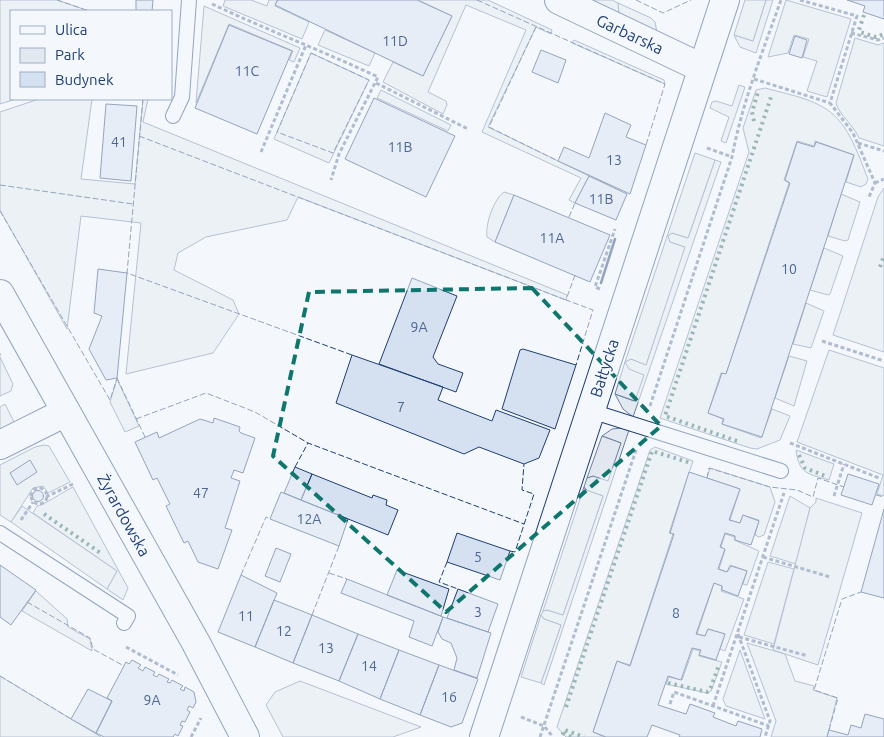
<svg xmlns="http://www.w3.org/2000/svg" width="884" height="737" font-family="Ubuntu,sans-serif">
<style>
.green{fill:#e3e9f0;stroke:#687fa3}
.parking{fill:#e3e8f0;stroke:#687fa3}
.building{fill:#d5e0f0;stroke:#1d3f73}
.lines{fill:none;stroke-linecap:round;stroke-linejoin:round}
.lane-casing{stroke:#1d3f73;stroke-width:16}
.street-casing{stroke:#1d3f73;stroke-width:30}
.secondary-casing{stroke:#1d3f73;stroke-width:30}
.path{stroke:#5e769c;stroke-width:3;stroke-dasharray:4 2.5;stroke-linecap:butt}
.lane{stroke:#f4f7fb;stroke-width:14}
.street{stroke:#f4f7fb;stroke-width:28}
.secondary{stroke:#f4f7fb;stroke-width:28}
.hedge{stroke:#2c6c60;stroke-width:4;stroke-dasharray:2.5 4;stroke-linecap:butt}
.fence{stroke:#1d3f73;stroke-width:1;stroke-dasharray:6 2.5;stroke-linecap:butt}
.wall{stroke:#1d3f73;stroke-width:2.5}
.marked{fill:none;stroke:#0f766e;stroke-width:4;stroke-dasharray:10 6;stroke-linejoin:round}
.labels{text-anchor:middle;dominant-baseline:central;stroke-width:4;stroke-linejoin:round;paint-order:stroke}
.number-label{font-size:14px;fill:#4b6792}
.street-label{font-size:16px;fill:#1d3f73;stroke:#f4f7fb}
</style>
<rect width="100%" height="100%" fill="#f4f7fb"/>
<path class="green" d="M0 0H57L89 11H11V99H16L0 104Z
M225 0H251L267 6 269 0H277L275 6 309 22 302 39 223 6Z
M418 0H488L552 30 551 34 536 27 488 127 589 176 575 203 569 200 581 178 482 132 526 30 466 5 428 92 446 101 447 105 443 114 383 82 393 62 423 76 452 16Z
M766 0H773L756 53 740 47 734 35 753 41Z
M786 0 851 19 827 97 807 91 817 61 803 57 809 39 794 35 788 53 768 57Z
M618 3 651 18 655 22 657 32 619 15Z
M204 6 300 48 294 62 289 60 293 51 229 24 196 103Z
M325 30 375 53 369 66 318 45Z
M855 38 878 45 884 43V146L859 138C854 126 838 113 836 103Z
M574 40 664 80 665 84 572 43Z
M311 53 369 80 329 163 274 139Z
M739 85 745 87 726 143 721 141 729 117 710 108 712 102 716 101 732 106Z
M765 88C783 93 805 97 821 106 848 120 857 152 868 179L866 184 861 187 846 182 854 155 815 141 814 146 797 141 784 180 789 183 726 374 721 373 708 413 723 419 722 424 761 438 772 409 790 416 780 440 757 449 750 448 660 418 749 152 743 128 756 90Z
M381 90 451 125 448 131 377 98Z
M39 99H92L81 179 135 184 143 99H148L143 122 567 295 566 300 298 197 287 220 206 237 178 253 174 270 233 300 239 314 213 353 126 374 141 223 81 216 67 329 0 210V112Z
M715 160 721 162 633 417 623 409 615 394 634 401 625 362 631 359 646 365 684 247 670 242 667 236 672 233 688 238Z
M884 188V352L833 335 878 197Z
M504 192 514 195 495 242 487 237C485 224 494 199 504 192Z
M841 194 860 202 848 240 845 241 828 236Z
M824 248 843 256 830 294 828 295 810 290Z
M806 303 824 311 811 348 793 344Z
M829 350 884 368V496L877 494 883 475 797 442Z
M789 356 807 361 794 406 775 398Z
M0 357 13 384 11 391 0 396Z
M117 379 139 426 125 432 110 402Z
M622 428 629 430 544 685 541 683 561 625 544 619 541 615 543 611 547 610 563 615 603 496 586 490 584 487 587 478 593 476 621 443 602 436 612 429Z
M44 445 49 446 70 482 48 493 43 486 33 488 11 522 0 515V465L35 447Z
M655 447 693 461 669 533 673 534 630 665 617 661 593 732 604 737H566L557 727 650 450Z
M796 450 834 464 829 480C808 474 799 474 796 450Z
M710 468 770 487 775 502 764 535 759 537 755 535 759 520 743 515 740 523 730 520 740 489 707 478Z
M73 487 128 588 123 600 107 589 117 571 33 513 37 506C42 506 65 491 73 487Z
M790 496 810 508 796 564 770 556Z
M725 534 735 537 734 540 759 551 747 585 743 584 747 571 730 565 727 572 719 569 725 550 721 547Z
M768 562 794 569 774 644 744 635Z
M714 583 722 586 721 591 744 599 725 651 720 649 725 634 708 629 705 636 697 634Z
M36 591 67 619 68 627 90 639 92 651 22 611Z
M747 643 785 654 795 681 814 686 813 690 837 698 827 737H771L776 721Z
M693 649 700 651 699 656 722 662 711 691 707 693 666 684 669 677 682 680Z
M740 650 765 719 726 706 723 699Z
M0 676 101 737H0Z
M300 681 421 727 393 737H283L266 705 275 692Z"/>
<path class="parking" d="M586 0H612L618 3 619 15Z
M745 0H766L753 41 734 35Z
M695 153 715 160 688 238 672 233 668 236 670 242 685 247 646 365 631 359 625 362 629 369 644 375 635 401 615 394 625 362Z
M5 404 15 424 0 432V407Z
M602 436 621 443 608 481 593 476 587 478Z
M584 487 586 490 603 496 563 615 547 610 543 611Z
M816 498 862 513 818 665 773 650 810 508 816 502Z
M22 506 117 571 107 589 11 522Z
M541 615 544 619 561 625 541 683 521 677Z"/>
<path class="building" d="M136 0H153L152 11H136Z
M278 0H417L452 16 423 76 275 5Z
M847 0H884V19L863 12 865 6Z
M229 25 292 51 257 134 195 108Z
M795 36 807 40 802 58 789 54Z
M541 50 566 60 558 83 532 72Z
M374 98 455 136 426 197 345 159Z
M106 104 137 106 131 181 100 178Z
M605 113 631 125 626 137 646 145 630 194 558 161 564 147 589 158Z
M797 142 814 147 816 142 854 155 762 437 722 424 724 419 708 413 722 373 726 374 790 183 785 180Z
M589 176 627 194 616 220 575 203Z
M514 195 610 235 590 282 495 242Z
M98 269 127 273 117 378 106 380 89 349 102 316 94 313Z
M412 278 457 296 433 357 438 364 463 373 456 392 379 364Z
M523 349 576 365 555 429 502 409 520 350Z
M352 355 443 387 438 400 492 421 496 410 550 430 539 458 524 464 479 447 464 454 336 403Z
M214 418 240 427 239 431 241 433 255 438 243 473 234 470 231 478 240 481 225 528 232 530 218 569 198 562 188 541 184 543 166 506 170 504 157 478 153 480 135 442 157 432 159 438 200 419 213 423Z
M30 460 37 472 17 485 10 473Z
M295 467 312 474 301 500 284 493Z
M689 472 740 489 729 520 740 523 743 515 759 521 751 545 735 540V536L725 533 720 547 725 549 718 569 727 572 731 566 747 571 738 596 722 590V586L714 583 696 634 705 636 708 629 725 634 716 660 699 655 701 650 692 648 681 680 668 676 658 705 686 714 690 704 715 713 713 717 736 726 738 721 762 729 760 737H679L680 735 652 725 647 737H606L593 732 617 661 630 666 674 534 670 533Z
M312 474 372 498 373 495 387 500 386 505 398 510 388 535 301 500Z
M848 474 879 484 872 505 841 495Z
M32.5 496a5.5 5.5 0 1 1 11 0a5.5 5.5 0 1 1-11 0Z
M281 492 348 519 339 546 270 519Z
M884 509V598L861 592Z
M457 533 510 551 500 580 447 562Z
M276 548 291 554 280 582 265 576Z
M0 565 36 590 11 625 0 617Z
M397 570 449 589 441 616 387 595Z
M241 575 277 593 255 647 218 632Z
M347 579 443 617 432 646 409 637 414 621 341 593Z
M458 589 498 604 488 632 447 618Z
M274 600 312 615 293 663 255 647Z
M312 615 358 634 339 681 293 663Z
M443 617 491 633 477 678 454 670 457 658 451 643 442 639 438 632Z
M358 634 399 650 380 699 339 681Z
M399 650 439 665 420 715 380 699Z
M132 660 141 665 138 668 143 671 145 667 155 672 153 675 157 677 159 674 169 679 167 682 170 683 172 680 183 686 180 689 184 691 185 687 194 692 196 702 193 708 189 706 187 710 190 712 185 722 182 721 180 725 183 726 178 736 175 734 173 737H104L96 733 112 701 107 698 126 662 129 664Z
M439 665 478 679 462 723 451 727 420 715Z
M88 689 112 701 96 733 71 719Z
M865 714 884 719V737H827L829 730 848 735 851 725 861 728Z"/>
<g class="lines">
<g class="lane-casing">
<path id="lane" d="M173 116 182 97 189 0
M591 411 781 471
M0 533 128 616 124 623"/>
</g>
<g class="street-casing">
<path id="street" d="M559 0 702 68
M0 445 66 412"/>
</g>
<g class="secondary-casing">
<path id="secondary" d="M0 294 196 643 245 737
M484 737 725 0"/>
</g>
<path class="path" d="M800 0 857 16 830 103 853 133 875 183 869 197
M212 4C267 30 323 51 378 77L339 154 331 180
M851 33 878 40 884 38
M754 79 830 103
M376 83 468 129
M858 143 884 151
M707 148 732 157
M261 152 306 45
M875 183 884 179
M600 289 595 287 615 229
M822 341 884 361
M650 406 732 157C742 103 763 51 781 0
M790 443 879 478
M31 496a8 8 0 1 1 16 0a8 8 0 1 1-16 0Z
M834 496 844 464
M46 497 73 484
M21 520 33 502
M763 557 830 577
M738 634 770 721 765 737
M739 637 808 656
M126 647 178 675
M670 704 674 692 769 726
M713 706 784 493
M521 717 544 726 553 737
M191 737 201 718
M540 737 636 450"/>
<use href="#lane" class="lane"/>
<use href="#street" class="street"/>
<use href="#secondary" class="secondary"/>
<path class="hedge" d="M864 15 859 30 860 32 876 37 884 34
M754 121 752 112 758 92
M880 267 884 256
M737 441 665 416 772 94
M799 455 805 468 828 477
M44 514 102 554
M668 683 707 692 710 690 719 665
M566 707 652 451 691 463
M571 737 563 733 565 730 584 737"/>
<path class="fence" d="M57 0 89 11
M477 0 665 84 646 145
M636 0 663 13 691 0
M536 27 489 127 558 161
M311 53 369 80 333 153 277 132Z
M143 99 127 273 352 355
M139 136 566 300
M0 185 133 204
M0 211 110 400 117 378
M569 217 575 203
M575 275 566 300 593 310 576 365
M0 353V356
M117 378 145 437
M136 419 206 393 255 412 308 443 524 524
M295 467 308 443
M707 478 709 468 770 487 797 490 813 497 818 478 844 487
M876 495 884 497
M510 551 515 552 534 494 522 490 524 464
M447 562 439 582 458 589
M329 573 347 579
M241 575 266 517 270 519
M27 602 90 638 93 649 124 666
M312 615 339 546
M0 676 71 719
M829 730 838 698 814 690 842 599 861 592"/>
<path class="wall" d="M601 283 615 239"/>
</g>
<path d="M0 0H884V737H0ZM532 288 661 426 446 612 273 456 309 292Z" fill="#f4f7fb" fill-opacity=".55" fill-rule="evenodd"/>
<path class="marked" d="M532 288 661 426 446 612 273 456 309 292Z"/>
<g class="labels">
<g class="number-label">
<text x="395" y="41">11D</text>
<text x="247" y="71">11C</text>
<text x="119" y="142">41</text>
<text x="400" y="147">11B</text>
<text x="614" y="160">13</text>
<text x="601" y="199">11B</text>
<text x="552" y="238">11A</text>
<text x="789" y="269">10</text>
<text x="419" y="327">9A</text>
<text x="401" y="407">7</text>
<text x="201" y="493">47</text>
<text x="309" y="519">12A</text>
<text x="478" y="557">5</text>
<text x="478" y="612">3</text>
<text x="676" y="613">8</text>
<text x="246" y="616">11</text>
<text x="284" y="631">12</text>
<text x="326" y="648">13</text>
<text x="369" y="666">14</text>
<text x="449" y="697">16</text>
<text x="152" y="700">9A</text>
</g>
<g class="street-label">
<text transform="translate(630 34) rotate(25)">Garbarska</text>
<text transform="translate(604 368) rotate(-72)">Bałtycka</text>
<text transform="translate(124 515) rotate(61)">Żyrardowska</text>
</g>
</g>
<rect x="10" y="10" width="162" height="90" fill="#f4f7fb" stroke="#9eadc5"/>
<rect x="20" y="26" width="25" height="8" fill="#f4f7fb" stroke="#9eadc5"/>
<text x="55" y="35" font-size="15" fill="#1d3f73">Ulica</text>
<rect x="20" y="48" width="25" height="15" fill="#e3e9f0" stroke="#9eadc5"/>
<text x="55" y="60" font-size="15" fill="#1d3f73">Park</text>
<rect x="20" y="72" width="25" height="15" fill="#d5e0f0" stroke="#9eadc5"/>
<text x="55" y="85" font-size="15" fill="#1d3f73">Budynek</text>
</svg>
